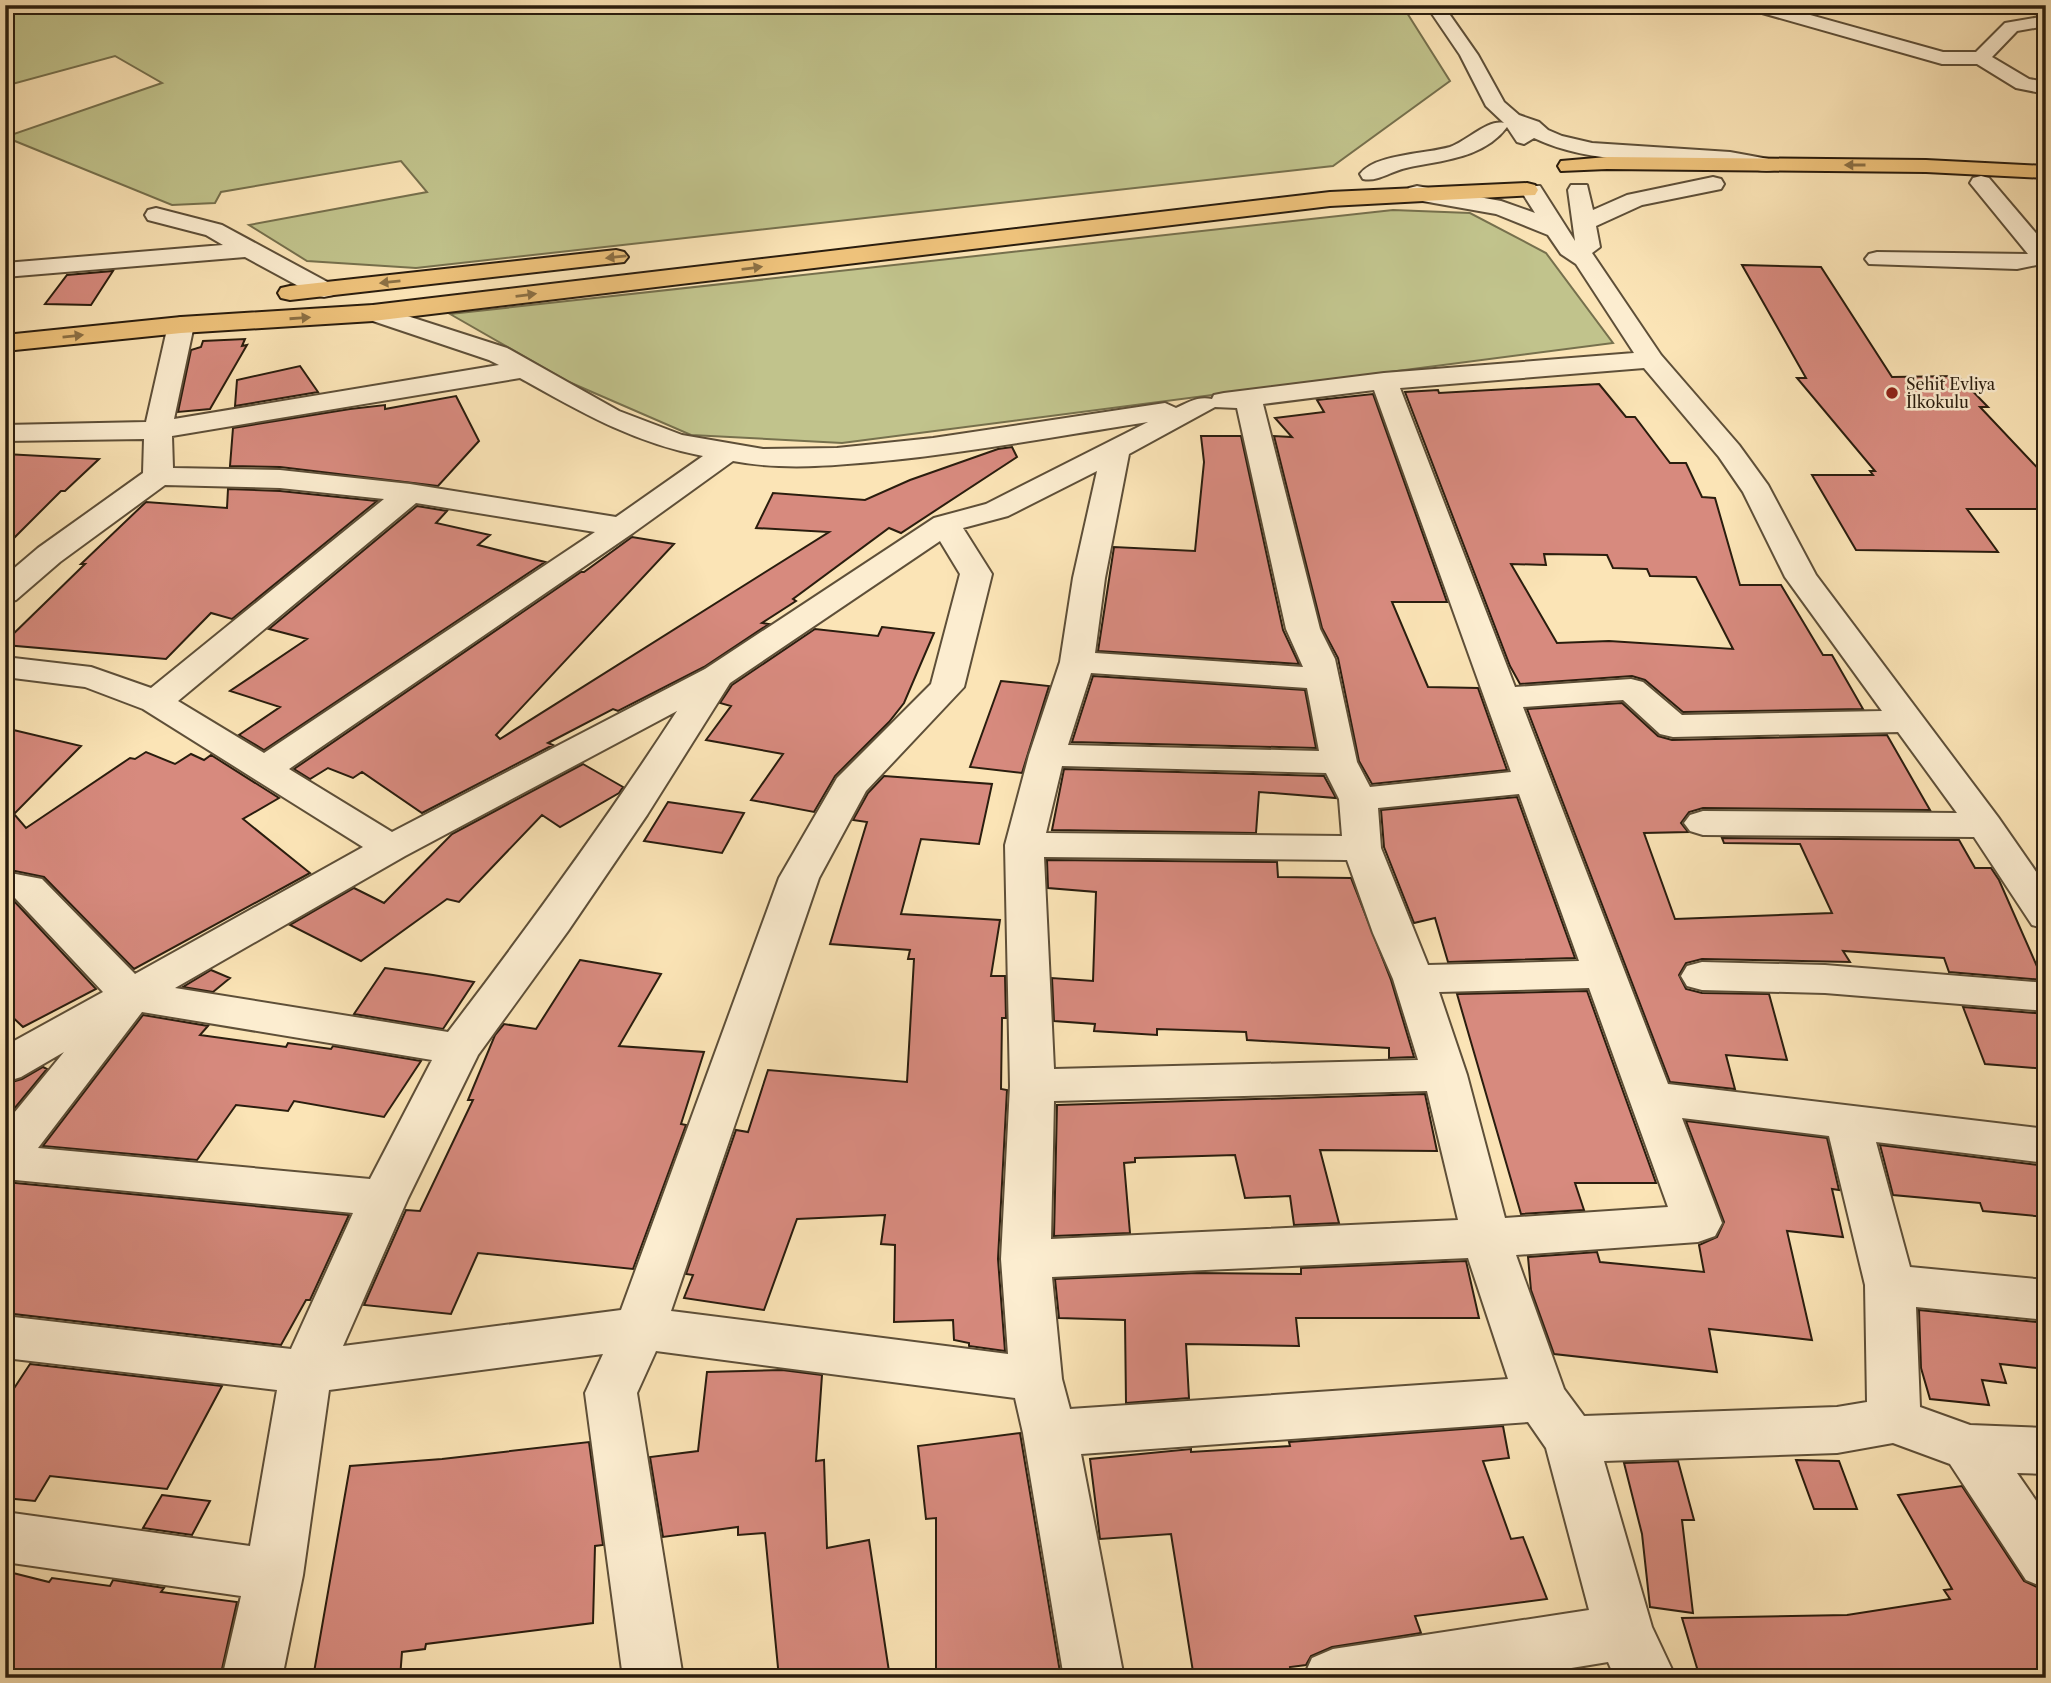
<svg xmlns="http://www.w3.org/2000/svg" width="2051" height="1683" font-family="'Libre Caslon Text',serif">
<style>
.green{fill:#c1c38c;stroke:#76704d;stroke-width:2}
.building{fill:#d78a7e;stroke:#2a1d0e;stroke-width:2;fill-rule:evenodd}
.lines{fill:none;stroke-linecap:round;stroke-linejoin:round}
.minor-casing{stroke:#5e4f38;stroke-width:4}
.major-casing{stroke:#2a1d0e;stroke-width:4}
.minor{fill:#fcedd0;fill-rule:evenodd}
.major{fill:#eec27b;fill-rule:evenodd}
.oneway{fill:#8c7044}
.poi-dot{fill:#8f2418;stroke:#fcedd0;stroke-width:2.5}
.labels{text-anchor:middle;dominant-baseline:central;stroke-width:5;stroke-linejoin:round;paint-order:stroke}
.far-poi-label{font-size:16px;fill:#2a1d0e;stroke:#fcedd0;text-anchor:start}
</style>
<rect width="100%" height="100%" fill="#fbe4b6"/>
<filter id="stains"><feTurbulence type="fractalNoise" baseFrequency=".00286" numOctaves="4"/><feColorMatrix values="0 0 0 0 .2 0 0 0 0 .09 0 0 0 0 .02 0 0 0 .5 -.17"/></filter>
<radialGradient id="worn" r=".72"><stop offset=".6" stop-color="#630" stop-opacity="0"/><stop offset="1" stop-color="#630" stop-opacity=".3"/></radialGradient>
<path class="green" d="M5 5H1402L1450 81 1333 166 416 268 307 261 249 225 427 192 401 161 221 192 215 203 172 205 5 137 162 83 115 56 5 86Z
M1393 210 1470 213 1546 253 1613 343 842 443 691 435 569 382 450 314Z"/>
<path class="building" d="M1742 265 1821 267 1892 377 1958 376 1988 407H1980L2046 477V509H1967L1998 552 1856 550 1812 475H1873L1870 471H1875L1797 378H1806Z
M113 271 91 305 45 304 67 275Z
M245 339 242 346 247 345 210 409 178 412 191 350 201 347 203 341Z
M300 366 318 392 235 406 237 380Z
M1599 384 1626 417H1635L1670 463H1686L1702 497 1715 498 1740 585H1781L1823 655H1832L1863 709 1683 712 1645 680 1632 676 1520 684 1510 666 1405 392 1438 390 1439 393ZM1544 554 1607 555 1613 568 1647 569 1650 576 1696 577 1733 649 1609 641 1557 643 1511 564 1546 565Z
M1373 394 1447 602H1392L1428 687 1478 688 1507 770 1372 784 1359 761 1338 658 1322 628 1274 436 1292 437 1275 418 1324 412 1317 400Z
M456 396 479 441 438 486 280 467 230 466 233 428 350 409 385 405V409Z
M1201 436H1241L1283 630 1299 664 1098 651 1114 547 1195 551 1204 462Z
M1012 447 1017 457 901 533 889 528 793 599 796 601 762 623 769 624 704 667 618 711 613 709 548 743 553 745 422 813 362 772 353 778 328 768 310 779 294 769 581 572H584L632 537 674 544 496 735 500 739 829 532 756 528 773 493 865 500 910 480 998 449Z
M5 454 99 459 65 491H61L5 547Z
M228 489 280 491 377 501 232 619 211 613 166 659 5 645V642L85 564H81L146 502 227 508Z
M417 506 447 511 436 523 490 535 478 545 545 562 264 750 239 735 280 707 230 691 307 639 269 629Z
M882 627 934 633 904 703 889 722 835 776 814 812 751 800 783 754 706 740 731 706 720 703 732 685 815 629 878 636Z
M1093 676 1305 690 1316 748 1072 742Z
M1001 681 1049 686 1022 773 970 767Z
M1622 703 1658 736 1672 740 1887 735 1930 810 1703 808 1689 812 1681 823 1688 832 1644 833 1675 919 1832 913 1800 844 1724 843 1722 838 1959 840 1975 868H1991L1999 880 2043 980 1949 972 1944 958 1843 951 1850 962 1702 959 1686 963 1679 975 1686 989 1702 993 1769 994 1787 1060 1726 1055 1735 1089 1670 1082 1527 709Z
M5 728 81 746 14 814 26 828 130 758 135 759 146 752 175 764 191 754 204 760 211 755 279 798 243 819 310 873 134 969 44 877 5 869Z
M583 764 623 787 619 793 560 827 542 815 459 902 447 899 361 961 290 925 354 888 384 903 452 834Z
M1064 769 1324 776 1336 798 1259 792 1256 833 1052 830Z
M884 776 992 784 979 844 921 839 901 914 1000 920 991 976H1005L1006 1018H1002L1001 1089 1007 1090 998 1259 1005 1351 969 1346V1343L954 1340 953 1320 894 1322 895 1245 881 1244 885 1215 797 1219 764 1310 684 1298 693 1275 686 1274 736 1130 748 1132 768 1070 907 1082 914 959H908L910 950 830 944 867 822 853 820 868 793Z
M1517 797 1575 958 1448 962 1435 918 1414 923 1384 847 1381 810Z
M668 802 744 813 722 853 644 841Z
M1047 860 1277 862 1278 877 1351 878 1391 980 1414 1057 1389 1058V1048L1247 1040 1246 1032 1157 1029V1035L1094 1031 1095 1024 1054 1021 1052 978 1093 981 1096 892 1048 888Z
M5 900 14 901 96 989 23 1027 5 1010Z
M580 960 661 974 619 1046 704 1052 681 1124 686 1125 633 1269 478 1253 451 1314 364 1305 406 1210 420 1211 473 1100H468L495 1035 504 1024 536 1029Z
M385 968 433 975 474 982 443 1029 354 1014Z
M211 970 230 978 213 992 183 987Z
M1587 991 1656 1183H1575L1584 1210 1521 1214 1457 994Z
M1963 1007 2046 1014V1069L1985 1064Z
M143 1015 208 1026 200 1035 286 1047 288 1043 331 1049 333 1046 421 1061 384 1117 294 1101 288 1111 236 1105 197 1160 43 1146Z
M43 1067 47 1069 5 1120V1084L22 1079Z
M1425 1094 1437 1151 1320 1150 1339 1223 1294 1225 1290 1196 1245 1198 1235 1155 1135 1158V1162L1124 1163 1130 1233 1054 1236 1057 1105Z
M1686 1121 1827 1138 1839 1190 1832 1189 1843 1237 1787 1231 1812 1340 1709 1329 1717 1372 1554 1354 1531 1290 1528 1257 1597 1252 1600 1262 1704 1272 1699 1245 1717 1237 1724 1222Z
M1880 1145 2038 1165 2046 1186V1217L1983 1211 1980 1203 1893 1195Z
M5 1182 349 1215 310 1300H306L281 1345 5 1313Z
M1466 1261 1479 1318H1296L1299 1346 1186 1344 1189 1398 1126 1403 1125 1320 1059 1318 1055 1279 1197 1273 1301 1274V1268Z
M1919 1310 2046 1323V1369L2000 1364 2006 1383 1982 1380 1989 1405 1930 1399 1921 1368Z
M30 1364 222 1386 167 1489 50 1476 35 1501 5 1498V1402Z
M782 1370 822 1375 816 1461 824 1460 827 1548 869 1540 890 1678H779L765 1533 738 1535V1527L663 1537 650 1457 698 1451 707 1372Z
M1503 1426 1509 1458 1483 1461 1511 1539 1523 1537 1547 1599 1415 1616 1421 1633 1332 1647 1311 1656 1306 1665 1290 1667 1291 1673 1194 1678 1171 1534 1100 1539 1090 1459 1191 1449V1452L1290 1446 1289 1442Z
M1020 1433 1061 1678H936V1518L926 1519 918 1446Z
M589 1442 603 1545 595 1546 593 1623 426 1644 425 1649 402 1652 400 1678H313L350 1466 442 1459Z
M1796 1460 1839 1461 1857 1509H1814Z
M1678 1461 1694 1520H1682L1693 1613 1650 1607 1642 1534 1624 1463Z
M1962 1486 2024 1581 2037 1587 2046 1601V1678H1700L1682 1618 1847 1615 1950 1599 1944 1590 1952 1589 1898 1495Z
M162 1495 210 1501 192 1535 143 1528Z
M5 1571 49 1582 52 1578 110 1586 113 1580 164 1588 161 1592 237 1602 220 1678H5Z"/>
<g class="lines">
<g class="minor-casing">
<path id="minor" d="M1426 5H1443L1478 55 1504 102 1519 115 1539 122 1548 130 1562 136 1592 143 1730 152 1774 160 1777 165 1774 170C1758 173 1742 165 1726 164 1664 159 1592 166 1534 138L1524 144 1517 142 1507 127C1483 159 1441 160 1406 168 1391 171 1379 182 1363 179L1360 174C1374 154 1427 154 1450 147 1467 141 1488 119 1504 123L1486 106 1460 55Z
M1746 5H1774L1943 52H1976L2005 23 2046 16V26L2017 31 1992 57 2029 79 2046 82V94L2016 88 1977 64H1942L1748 9Z
M1981 176 1989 178 2046 245V263L2017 269 1869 264 1865 259 1869 254 1877 252 2028 254 1970 183 1973 178Z
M1713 177 1721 179 1724 184 1721 189 1642 205 1596 226 1600 247 1592 253 1661 355 1739 445 1768 485 1816 575 1998 817 2046 886V929L2032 925 1974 837 1703 835 1690 831 1684 823 1690 815 1703 811 1957 813 1898 732 1673 737 1660 734 1623 700 1523 707 1668 1084 2046 1129V1163L1876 1142 1910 1267 2046 1280V1320L1916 1307 1920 1407 1970 1425 2046 1428V1474L2017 1473 2046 1515V1588L2026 1580 1950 1464 1893 1443 1837 1453 1604 1461 1652 1627 1676 1678H1615L1608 1662 1511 1678H1303L1312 1658 1333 1649 1589 1610 1546 1448 1528 1422 1081 1454 1124 1678H1064L1023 1433 1015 1398 656 1351 637 1393 683 1678H623L585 1393 603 1354 329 1390 303 1575 282 1678H222L241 1596 5 1562V1512L250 1546 277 1390 5 1358V1316L291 1349 353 1213 5 1179V1124L64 1052 21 1077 5 1082V1046L103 992 15 898 5 897V872L42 879 135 974 363 847 143 709 85 687 5 677V657L91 667 151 688 384 499 280 488 165 485 60 562 16 600 5 603V576L38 548 143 473 144 439 5 441V425L146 422 168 325 172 320 181 317 190 320 194 325 174 419 499 365 489 360 364 318 360 313 364 308 373 305 507 348 619 411 682 435 763 449 837 448 933 438 1165 403 1176 408C1189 402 1198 396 1212 399L1214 395 1224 393 1384 373 1634 353 1576 264 1561 254 1548 235 1496 214 1417 200 1409 198 1406 193 1409 188 1417 186 1501 201 1535 213 1521 191 1524 186H1540L1575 241 1568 190 1571 185H1587L1593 210 1627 195ZM1644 368 1719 457 1743 492 1785 577 1882 711 1682 715 1643 682 1631 679 1515 687 1400 388ZM520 378C581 412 634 443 703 456L616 517 410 484 280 470 173 468 172 436ZM1374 390 1511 772 1370 787 1357 762 1335 659 1320 629 1263 404ZM1215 407 1237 408 1286 629 1303 667 1095 653 1105 578 1129 454ZM1148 422 986 504 934 518 705 669 392 832 289 769 633 533 733 461C786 471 840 465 893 460 979 451 1064 435 1148 422ZM1097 471 1073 578 1060 662 1029 755 1005 845 1010 1086 1001 1259 1008 1354 671 1311 819 878 866 791 964 687 992 574 963 528 1008 516ZM416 503 595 532 264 753 178 701ZM940 541 960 574 931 684 837 778 779 878 621 1310 343 1346 408 1198 478 1055 568 931 647 815 730 683ZM1091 673 1307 688 1319 751 1068 745ZM677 711C605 822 528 927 448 1032L175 988 405 856ZM1062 766 1326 773 1339 799 1342 836 1046 833ZM1519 794 1579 961 1428 965 1381 848 1378 808ZM1044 857 1347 860 1373 933 1393 979 1418 1060 1054 1069ZM1589 988 1668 1207 1505 1218 1467 1075 1439 992ZM142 1012 432 1060 370 1179 38 1148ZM1427 1091 1458 1220 1051 1239 1054 1101ZM1682 1118 1829 1136 1865 1285 1867 1402 1837 1407 1584 1416 1564 1389 1516 1255 1698 1242 1715 1236 1722 1223ZM1468 1258 1508 1379 1070 1409 1062 1379 1052 1277Z
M156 208 222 225 333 285 336 290 333 295 324 297 315 295 245 257 5 277V263L223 245 206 235 148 220 145 215 148 210Z
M1702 962 1825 965 2046 983V1011L1825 993 1702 990 1687 986 1681 976 1687 966Z"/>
</g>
<g class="major-casing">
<path id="major" d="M1607 157 1926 160 2046 166V178L1926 172 1607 169 1561 171 1558 166 1561 161Z
M1527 183 1535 185 1538 190 1535 195 1330 206 373 321 181 333 5 351V335L181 317 373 305 1330 192Z
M616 250 624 252 628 257 624 262 290 300 281 298 278 293 281 288 290 286Z"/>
</g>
<use href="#minor" class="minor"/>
<use href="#major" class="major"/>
</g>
<defs><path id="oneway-solid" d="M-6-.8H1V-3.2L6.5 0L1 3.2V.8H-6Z" transform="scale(1.75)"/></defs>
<g class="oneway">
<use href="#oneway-solid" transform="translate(1855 165) rotate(-180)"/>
<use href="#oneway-solid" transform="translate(616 257) rotate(174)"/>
<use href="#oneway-solid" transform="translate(752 268) rotate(-7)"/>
<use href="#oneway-solid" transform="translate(390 282) rotate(174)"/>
<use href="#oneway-solid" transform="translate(526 295) rotate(-7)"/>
<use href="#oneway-solid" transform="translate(300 318) rotate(-4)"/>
<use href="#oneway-solid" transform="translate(73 336) rotate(-6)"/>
</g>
<circle class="poi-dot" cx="1892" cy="393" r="7"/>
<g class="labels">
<g class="far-poi-label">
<text x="1906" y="384">Şehit Evliya<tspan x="1906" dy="18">İlkokulu</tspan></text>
</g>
</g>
<rect width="2051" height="1683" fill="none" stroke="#fbe4b6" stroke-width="28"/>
<rect x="7" y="7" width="2037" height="1669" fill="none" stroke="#2a1d0e" stroke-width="3.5"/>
<rect x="14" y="14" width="2023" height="1655" fill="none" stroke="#2a1d0e" stroke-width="2"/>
<rect width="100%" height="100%" filter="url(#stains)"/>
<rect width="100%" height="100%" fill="url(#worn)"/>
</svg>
